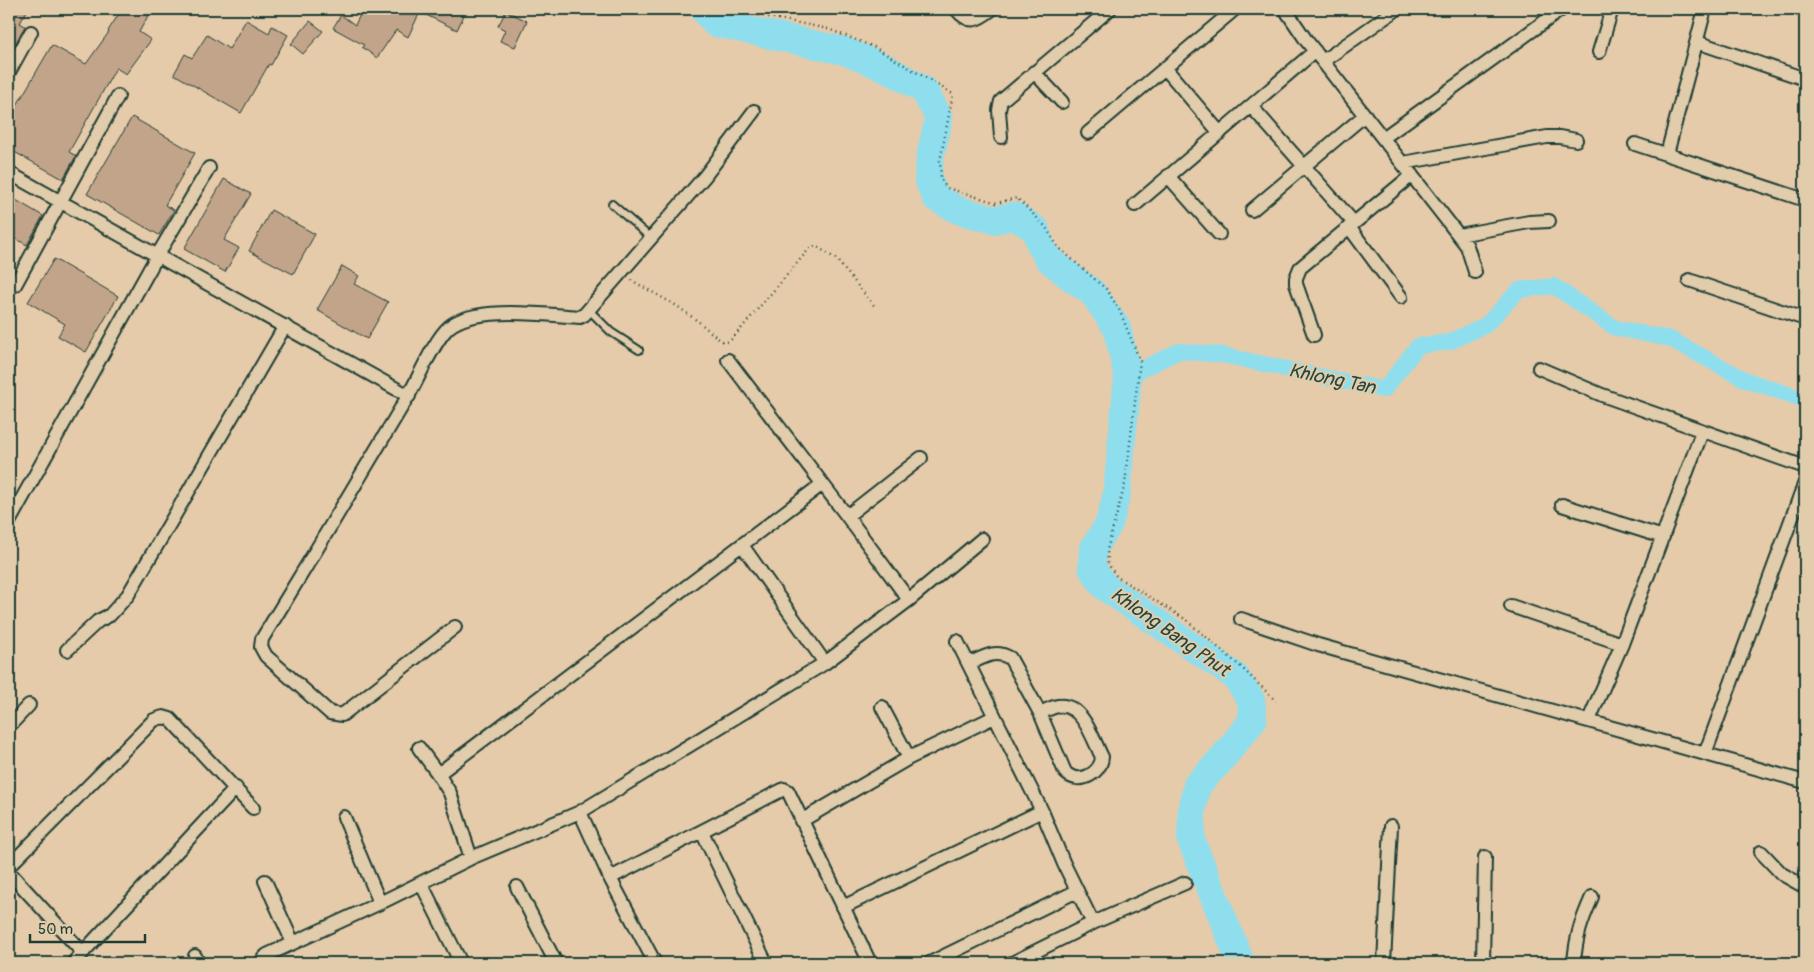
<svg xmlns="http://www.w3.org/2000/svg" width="1814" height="972" font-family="Pangolin,sans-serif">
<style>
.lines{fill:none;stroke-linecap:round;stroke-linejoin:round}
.canal{stroke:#8fdeee;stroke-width:16}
.river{stroke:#8fdeee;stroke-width:28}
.building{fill:#c2a48a;stroke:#1f3d34}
.service-casing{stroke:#1f3d34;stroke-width:10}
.minor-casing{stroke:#1f3d34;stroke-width:16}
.path{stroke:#1f3d34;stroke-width:2.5;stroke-dasharray:1 4;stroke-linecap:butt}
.service{stroke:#e1ccab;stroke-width:6}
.minor{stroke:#e1ccab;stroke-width:12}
.labels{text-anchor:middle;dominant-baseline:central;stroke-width:4;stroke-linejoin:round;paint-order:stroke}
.water-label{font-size:19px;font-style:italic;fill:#25453d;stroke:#e1ccab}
</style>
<rect width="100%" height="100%" fill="#e5cbaa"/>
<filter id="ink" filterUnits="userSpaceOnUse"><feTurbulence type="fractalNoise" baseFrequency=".02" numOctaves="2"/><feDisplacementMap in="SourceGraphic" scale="10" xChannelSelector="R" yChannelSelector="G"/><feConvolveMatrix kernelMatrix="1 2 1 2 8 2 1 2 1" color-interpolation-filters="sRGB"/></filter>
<g filter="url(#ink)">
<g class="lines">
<path class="canal" d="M1128 376 1179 351 1222 355 1384 390 1418 346 1449 342 1486 325 1519 290 1554 286 1615 328 1670 339 1746 380 1805 400"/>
<path class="river" d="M703 9 715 23 844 51 886 68 924 90 939 118 930 157 928 179 936 198 958 210 994 220 1015 216 1036 230 1040 244 1049 259 1068 275 1092 292 1117 328 1128 376 1117 493 1109 524 1093 549 1092 568 1105 587 1235 676 1251 700 1253 720 1221 760 1197 785 1192 809 1191 840 1241 963"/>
</g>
<path class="building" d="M9 9H28L20 23 25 26 9 55Z
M122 9H152L139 32 151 40 126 74 116 68 69 152 76 156 63 179 9 149V119L52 45 86 64 109 32 108 31Z
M363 9H467L457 30 420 12 408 37 396 30 377 58 362 47 364 45 333 28 341 15 355 25Z
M506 11 527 21 515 47 500 41 505 30 498 26Z
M246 20 269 33 272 26 288 35 271 65 269 64 241 113 174 74 185 54 192 58 207 35 229 49Z
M310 21 323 31 303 54 291 44Z
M132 117 195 153 165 205 174 210 159 235 87 194Z
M224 179 251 194 224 240 239 248 225 272 184 249Z
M9 196 43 216 27 245 9 235Z
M271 210 315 234 293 274 249 251Z
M54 259 118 296 86 352 58 336 65 324 28 302Z
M342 266 359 276 354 284 388 302 367 339 317 310Z"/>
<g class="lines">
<g class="service-casing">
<path id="service" d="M612 204 652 239
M590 311 611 332 639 350"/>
</g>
<g class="minor-casing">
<path id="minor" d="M956 9C969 25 977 21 992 9
M1285 9 1306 40 1467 246 1475 272
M1697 42 1805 79
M1599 52 1612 9
M1323 61 1397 9
M1165 68 1220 133
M9 72 31 32
M1034 72 1062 102
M1251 106 1354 223
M1088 133 1235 9
M1001 137 999 110 1001 101 1110 9
M1383 138 1562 9
M1635 144 1805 200
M1667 154 1705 9
M1403 163 1547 137H1560L1576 140
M9 173 409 396
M1168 176 1219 234
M1135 205 1315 51
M1252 210 1365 115
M1349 227 1401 297
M1459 235 1529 222 1549 221
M1689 280 1805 319
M15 285 118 96
M1314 335 1296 284V278L1300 268 1412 175
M728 360 847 516 909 600
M1539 368 1602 395 1805 467
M1562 505 1663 537
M847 516 921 458
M9 522 157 256 209 168
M742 545 825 663
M1511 606 1622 644
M1241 619 1318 645 1805 782
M455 627 342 715 330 713 266 656 261 647 262 639C311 559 359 479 407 398 418 380 434 340 449 327 474 305 548 315 580 317L584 315 705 176 754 111
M957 641 1042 811 1064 864 1093 923
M67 650 98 621 110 615 128 595 285 326
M969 664C984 657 995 649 1010 658L1040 713 1065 772C1078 786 1101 774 1102 757 1093 740 1083 703 1058 706 1052 707 1045 711 1040 713
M882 707 909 758
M1589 720 1622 644 1702 432
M9 726 29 705
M419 748 438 774
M1705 754 1805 482
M580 812 610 878 655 963
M344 817 380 903
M801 821 909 758 994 717
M702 832 766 963
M1761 852 1782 874 1805 887
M471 858 450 793 438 774 821 485
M9 866 154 720 163 717 170 719 253 808
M9 872 83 953
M610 878 784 789 788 791 870 963
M265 881 293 943
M421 883 461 963
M517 887 556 963
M843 907 1042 811
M195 956 198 963
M73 963 236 788
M262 963 263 959 267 955 380 903 471 858 580 812 825 663 909 600 982 539
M930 963 1077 891
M1012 963 1093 923 1185 883
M1384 963 1391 826
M1483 963 1485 857
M1574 963C1576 936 1581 922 1592 897"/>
</g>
<path class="path" d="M729 9 828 29 874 47 953 94 940 161 941 180 947 188 997 203 1017 198 1045 226 1058 247 1106 289 1119 309 1140 361 1125 484 1107 550 1108 564 1117 577 1185 619 1241 667 1276 701
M631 280 677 306 699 322 721 341 728 342 733 338 810 248 816 246 836 259 876 308"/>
<use href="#service" class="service"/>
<use href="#minor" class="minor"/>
</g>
</g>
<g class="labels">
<g class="water-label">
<text transform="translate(1332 379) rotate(12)">Khlong Tan</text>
<text transform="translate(1170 632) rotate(35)">Khlong Bang Phut</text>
</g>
</g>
<rect width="1814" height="972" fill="none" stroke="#e1ccab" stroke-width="30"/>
<rect x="15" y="15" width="1784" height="942" fill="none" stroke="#1f3d34" stroke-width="2" filter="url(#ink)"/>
<path d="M30 934v8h115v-8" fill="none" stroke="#1f3d34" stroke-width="2.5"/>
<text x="38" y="934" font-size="15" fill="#1f3d34" stroke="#e1ccab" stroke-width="4" paint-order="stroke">50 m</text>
</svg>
